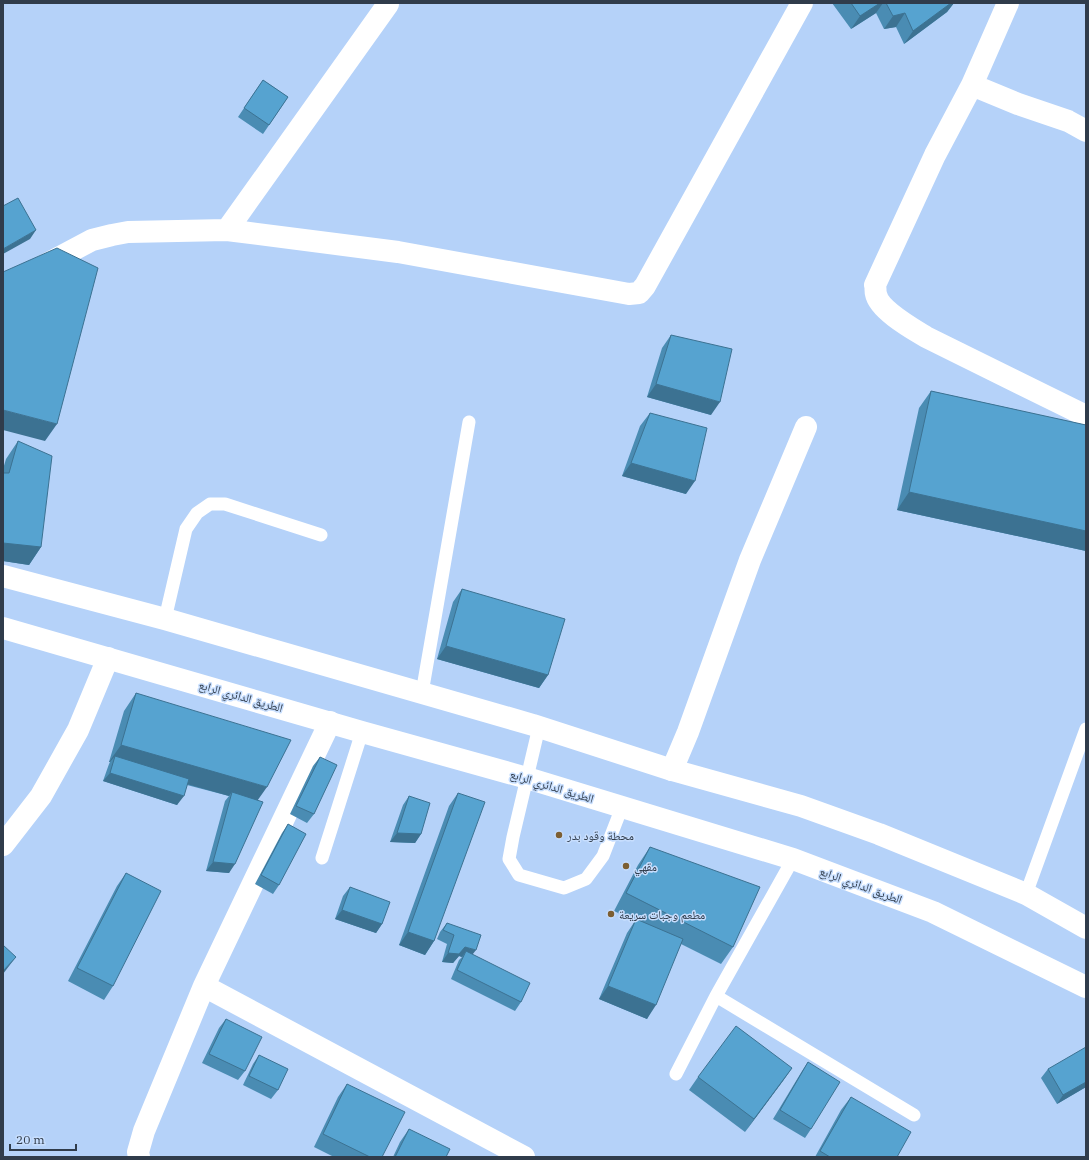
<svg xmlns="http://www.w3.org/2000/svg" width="1089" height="1160" font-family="'IBM Plex Serif','Noto Naskh Arabic',serif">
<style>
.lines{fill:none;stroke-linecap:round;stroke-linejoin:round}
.service{stroke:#fff;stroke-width:13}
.minor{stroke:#fff;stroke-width:22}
.primary{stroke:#fff;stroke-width:22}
.wall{fill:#4a8cb3}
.shaded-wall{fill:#3c7292}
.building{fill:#56a3d0;stroke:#3c7292}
.poi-dot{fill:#7c5e32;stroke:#c7defe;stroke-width:1.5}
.labels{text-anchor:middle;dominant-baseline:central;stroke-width:3;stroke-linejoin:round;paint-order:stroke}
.street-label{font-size:12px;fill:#303c4b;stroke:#c7defe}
.poi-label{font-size:12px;fill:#303c4b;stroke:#c7defe;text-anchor:start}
</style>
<rect width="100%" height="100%" fill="#b5d2f9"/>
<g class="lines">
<path class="service" d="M165 619 186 529 197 513 210 504H225L321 535
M422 693 469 422
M539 727 513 837 509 859 519 875 564 888 586 879 603 856 622 807
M322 858 362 732
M1026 894 1086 729
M716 996 914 1115
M676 1074 716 996 793 859"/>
<path class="minor" d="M1008 3 972 85 935 155 875 285C876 288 875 291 876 294 879 310 913 329 926 337L1086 416
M972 85 1018 104 1068 121 1086 131
M227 230 388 4
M3 284 28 274 92 240 112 235 128 232 227 230 398 252 629 294 639 293 645 286 802 3
M672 770 688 732 750 560 806 427
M3 845 41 796 78 730 108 658
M204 986 524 1157
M139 1157 138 1152 144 1131 204 986 330 722"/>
<path class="primary" d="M3 576 165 619 533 725 672 770 801 806 879 834 1026 894 1086 928
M3 628 362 732 527 778 793 859 933 912 1086 987"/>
</g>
<path class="wall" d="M832 3H954L947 12 904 44 896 27 884 29 876 13 851 29Z
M263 80 288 97 263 134 238 117Z
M671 335 711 415 647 397 662 348Z
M931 391 1086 425V551L897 510 919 408Z
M650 413 686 494 622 476 640 426Z
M18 441 41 547 29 565 3 561V469L6 459Z
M462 589 548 675 539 688 437 659 453 602Z
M136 693 258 800 229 873 206 871 225 801 229 796 187 785 177 805 103 781 109 764 110 762H109L124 711Z
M320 757 314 814 307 823 290 814 313 766Z
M458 793 434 941 425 955 399 945 449 806Z
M409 796 421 834 415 843 390 842 403 805Z
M288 824 279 885 273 894 255 884 282 833Z
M650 847 733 947 721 964 681 944 647 1019 599 999 627 933 635 921 614 911 638 865Z
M126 873 113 986 104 1000 68 981 117 886Z
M350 887 382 924 376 933 335 919 343 896Z
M447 923 472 954 521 1002 515 1011 451 979 459 960 462 957 459 956 453 963 442 962 447 944 437 939 440 932Z
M226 1019 245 1071 238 1080 202 1063 219 1028Z
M259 1055 278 1090 271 1099 243 1085 253 1064Z
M808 1062 811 1129 805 1138 773 1119 802 1071Z
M792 1068 745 1132 689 1090 698 1077Z
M1048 1069 1086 1087 1057 1104 1041 1078Z
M347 1084 382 1157H334L314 1147 338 1097Z
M851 1097 897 1157H815L841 1110Z
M409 1129 446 1157H393L400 1142Z"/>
<path class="shaded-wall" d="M880 3H883L876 13 851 29 860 16Z
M951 3H954L947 12 904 44 913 31Z
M905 13 896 27 884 29 893 16Z
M36 230 30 239 3 254V249Z
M656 384 720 402 711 415 647 397Z
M3 410 57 424 45 441 3 430Z
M631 463 695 481 686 494 622 476Z
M909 492 1086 531V551L897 510Z
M3 543 41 547 29 565 3 561Z
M446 646 548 675 539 688 437 659Z
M121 745 267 787 255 804 232 792 229 796 113 763 115 756 110 762H109Z
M110 773 184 796 177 805 103 781Z
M397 833 421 834 415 843 390 842Z
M213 862 235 864 229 873 206 871Z
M342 910 382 924 376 933 335 919Z
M408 932 434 941 425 955 399 945Z
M465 947 476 950 469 959 466 951 462 957 459 956 453 963 442 962 448 953Z
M16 957 6 970 3 974V971Z
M608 986 656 1005 647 1019 599 999Z
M792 1068 783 1081 745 1132 754 1119Z
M1086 1082V1087L1057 1104 1063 1095Z"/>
<path class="building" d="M851 3H880L860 16Z
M886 3H951L913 31 905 13 893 16Z
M263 80 288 97 269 125 244 108Z
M18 198 36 230 3 249V206Z
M57 248 98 268 57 424 3 410V272Z
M671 335 732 349 720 402 656 384Z
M931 391 1086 425V531L909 492Z
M650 413 707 428 695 481 631 463Z
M18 441 52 456 41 547 3 543V473H9Z
M462 589 565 619 548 675 446 646Z
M136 693 291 740 267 787 121 745Z
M115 756 189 779 184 796 110 773Z
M320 757 337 765 314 814 296 806Z
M232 792 263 802 235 864 213 862Z
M458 793 485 802 434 941 408 932Z
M409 796 430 803 421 834 397 833Z
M288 824 306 834 279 885 261 875Z
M650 847 760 887 733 947 626 893Z
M126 873 161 891 113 986 77 968Z
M350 887 390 902 382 924 342 910Z
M636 919 683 939 656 1005 608 986Z
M447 923 481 935 476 950 465 947 459 954 448 953 454 935 443 930Z
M3 945 16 957 3 971Z
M466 951 530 983 521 1002 457 970Z
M226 1019 262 1037 245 1071 209 1054Z
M736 1026 792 1068 754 1119 698 1077Z
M1086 1047V1082L1063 1095 1048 1069Z
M259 1055 288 1069 278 1090 249 1076Z
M808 1062 840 1082 811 1129 780 1110Z
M347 1084 405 1112 382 1157H370L323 1134Z
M851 1097 911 1132 897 1157H830L820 1151Z
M409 1129 450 1149 446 1157H395Z"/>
<g class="poi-dot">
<circle cx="559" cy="835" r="4"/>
<circle cx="626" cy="866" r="4"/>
<circle cx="611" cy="914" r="4"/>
</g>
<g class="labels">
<g class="street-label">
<text transform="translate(241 696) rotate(16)">الطريق الدائري الرابع</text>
<text transform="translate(552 786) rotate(17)">الطريق الدائري الرابع</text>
<text transform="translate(861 885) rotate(20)">الطريق الدائري الرابع</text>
</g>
<g class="poi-label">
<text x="567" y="835">محطة وقود بدر</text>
<text x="634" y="866">مقهي</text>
<text x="619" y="914">مطعم وجبات سريعة</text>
</g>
</g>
<rect width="1089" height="1160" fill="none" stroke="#303c4b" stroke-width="8"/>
<path d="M10 1144v6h66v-6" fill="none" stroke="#303c4b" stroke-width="2"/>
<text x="16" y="1144" font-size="12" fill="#303c4b" stroke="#c7defe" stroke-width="3" paint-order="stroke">20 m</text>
</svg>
